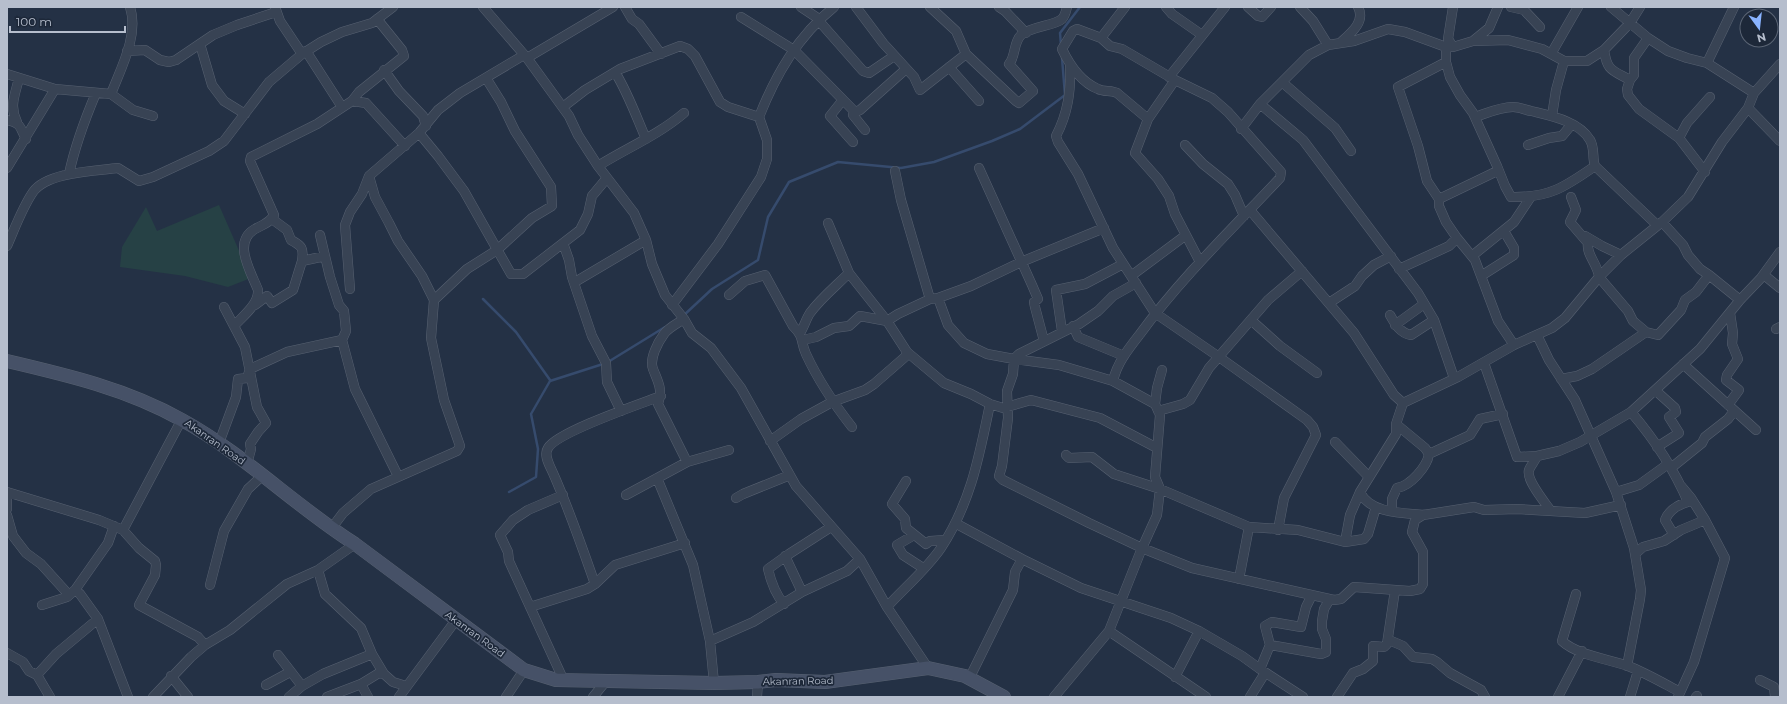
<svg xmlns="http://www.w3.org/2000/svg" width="1787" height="704" font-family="Montserrat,sans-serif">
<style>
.green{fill:#264145}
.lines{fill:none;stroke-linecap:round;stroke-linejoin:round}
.stream{stroke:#364b6d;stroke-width:2.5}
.street-casing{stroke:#576171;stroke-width:10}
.secondary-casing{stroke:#576171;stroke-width:14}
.street{stroke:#384354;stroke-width:9}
.secondary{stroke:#465167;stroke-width:13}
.labels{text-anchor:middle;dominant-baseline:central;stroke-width:3.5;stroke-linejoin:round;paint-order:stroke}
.street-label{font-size:10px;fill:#b6becd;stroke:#1d2839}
</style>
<rect width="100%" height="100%" fill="#243145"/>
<path class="green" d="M219 205 251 278 228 287 185 276 120 267 122 247 146 207 157 231Z"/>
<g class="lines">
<path class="stream" d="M1061 45 1060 33 1080 7
M483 299 516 332 550 380
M683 316 712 289 758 260 768 217 789 182 838 162 901 168 934 162 992 141 1020 129 1065 95 1062 58
M608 362 665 327
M509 492 536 477 538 449 531 414 550 381 603 364"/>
<g class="street-casing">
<path id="street" d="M275 7 280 21 302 54
M483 7 527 58 569 116 578 135 598 166 634 213 646 240 652 264 665 295 684 319 692 333 711 348 741 388 796 486 860 559 887 607 928 668
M625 7 632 19 639 24 661 54
M801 7 819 19
M856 7 883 43 914 77 920 90 966 54
M930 7 956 31 966 54 1016 101 1019 103 1033 91 1009 64C1016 56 1013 43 1021 35 1032 26 1054 26 1062 19 1065 16 1066 11 1067 7
M999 7 1005 11 1026 33
M1166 7 1172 14 1202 35
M1248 7 1258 16 1262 17 1271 7
M1300 7 1313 21 1328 45
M1511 7 1524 10 1540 27
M1611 7 1648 38 1668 51 1687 58 1707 63 1754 93
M741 17 794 50 855 112 853 115 865 130
M819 21 863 71 869 73 894 56
M1101 38 1125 7
M1648 38 1634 58V75L1630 80 1627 89 1628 95 1639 109 1679 138 1705 172
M1473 41 1489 28 1498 7
M1340 43C1350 34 1366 22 1358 7
M200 44 212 85 224 101 245 114
M1446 47V62L1450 77 1460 95 1473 113 1497 166 1505 186 1511 197C1549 198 1565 187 1595 166
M1453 47 1448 39 1453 7
M1604 50C1607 71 1612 70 1630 80
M127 51 145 50 160 60 169 62 176 60 213 35 237 25 276 12
M306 51 342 107
M1551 54 1578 7
M527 58 613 7
M1446 62 1398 87 1418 146 1427 181 1439 199V206L1446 222 1457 238 1475 260 1498 321 1514 345
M1707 63 1734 7
M1070 65C1071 91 1068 113 1056 136L1058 142 1078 174 1113 248 1155 313 1219 357 1307 420 1313 427 1316 435 1284 498 1278 530
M949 67 979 101
M384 70 399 91 423 116 426 126
M615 72C628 93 636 116 646 139
M7 74 55 89 111 94 133 110 153 116
M1169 77 1225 7
M1175 80 1148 119 1135 153 1158 179 1169 196 1175 214 1200 262
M1282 82 1335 128 1351 151
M111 94C121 68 139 35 130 7
M352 101 366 103 405 146
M842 101 830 116 853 142
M1260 104 1303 140 1418 293 1434 320 1454 378
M563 107 585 90 620 69 680 46 688 49 695 56 720 102 728 107 759 117
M1748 108 1780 141
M855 112 860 110 906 69
M1552 116 1556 90 1564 61
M1475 117C1487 113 1500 107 1513 107 1519 107 1525 110 1531 111 1551 116 1579 121 1590 140 1595 148 1592 158 1595 166L1657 225
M7 120C22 124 19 126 26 139
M17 122C9 106 15 95 19 78
M1241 129 1260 104 1309 55 1328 45 1354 41 1388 29 1405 32 1446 47H1453L1473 41 1508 40 1542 49 1564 61H1587L1604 50 1630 23 1640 7
M419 133 438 156 464 191 511 274H523L580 230 588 214 592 196 607 178
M1679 138 1687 123 1710 97
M1185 145 1203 164 1228 184 1235 195 1244 216
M1528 145 1549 138 1562 136 1572 124
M598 166C627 148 658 135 684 113
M7 168 55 89
M979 168 1032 285 1038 299 1034 302 1035 307 1044 341
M895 171 901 200 930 299
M69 174C75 146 85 119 96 93
M1571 197 1576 210 1570 222 1588 243C1586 255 1598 264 1599 277L1628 311 1633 321 1646 332 1658 335 1681 310 1685 300 1696 292 1709 275
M1439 199 1491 174 1497 171V166
M1250 210 1354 333 1394 395 1403 403
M272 219 287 230 291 240C302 246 304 248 302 261
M1662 222 1683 245 1688 255 1700 269 1709 275 1740 300
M828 223 849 273 856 282 887 321 907 352 944 383 971 394 990 404 1003 408 1031 400 1100 418 1157 448
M320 235 330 277 339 305 344 311 346 331 342 340 355 389 398 476
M1585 236 1602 246 1621 255
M563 243 569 260 572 277 592 336 606 363 607 382 621 411
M7 246C15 228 22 208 33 192 47 172 95 171 118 168L139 181 153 177 209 151 224 141 269 82 302 54 321 42 342 32 372 23 393 7
M1472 256 1514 222 1530 198
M1399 269 1449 246 1457 238
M1764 275 1780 288
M1131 276 1186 235
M1481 276 1514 255V248L1504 231
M575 282 646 240
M1136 283 1113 296 1098 311 1079 324 1019 354 1014 359 1013 374 1007 391 1008 418 1002 466 999 476 1003 480 1089 523 1142 548 1192 568 1334 600 1341 599 1354 587 1410 591 1420 589 1423 584V552L1412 532 1415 520 1423 515 1474 507 1484 510 1517 509 1585 513 1621 505
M350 289 345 225 350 212 362 194 369 176
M729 295 745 281 765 275 793 326C805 338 800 341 806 354 818 380 834 404 852 427
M938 298 948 325 964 343 987 354 1014 359 1059 365 1113 381 1155 404 1160 415 1155 477 1160 489 1157 515 1142 548 1109 631 1054 697
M434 300 467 269 497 250 532 218 552 206 551 187 515 131 501 102 486 78
M1329 303 1355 286 1362 276 1374 265 1391 256
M255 305 267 296 272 303 293 290 302 261 325 256
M672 305 718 244 761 177 767 159V140L759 117C776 74 798 36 834 7
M224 307 245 347 257 407 266 423 258 432 250 444 251 449 247 464
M1390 315C1395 324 1400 333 1411 335L1434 320
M684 319C678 323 668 328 664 334 658 342 649 359 653 369 658 382 663 389 658 404L687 462
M1251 320 1280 346 1317 373
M1395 325 1424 304
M234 326C243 316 259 304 258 290 251 272 232 242 255 229 262 225 270 223 274 215L250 161 251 157 317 124 352 101 359 92 404 56 402 50 377 19
M1073 326 1078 337 1124 356
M1776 329 1780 327
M1062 331 1056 290 1085 284 1123 264
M800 333C804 327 806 319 810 313 821 298 836 286 849 273
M1537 335 1549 360 1575 400 1616 492 1634 548 1641 590 1640 599 1627 666
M803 340 816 337 834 328 849 326 860 316 887 321 898 314 930 299 938 298 971 286 1021 262 1104 228
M1484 363 1517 457 1537 456 1559 451 1580 442 1631 412 1700 349 1740 300 1761 278 1780 252
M1683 364 1756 430
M1561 379 1577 376 1592 369 1646 332
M1113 381C1117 363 1129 348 1140 334 1181 278 1232 229 1280 178L1281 172 1228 112 1212 98 1175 80 1122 49 1110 46 1101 38 1077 29 1073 31 1062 49C1070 66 1081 82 1098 89 1104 92 1111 90 1117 93L1148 119
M1655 390 1675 408 1676 412 1669 417 1679 433 1657 447
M1155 404 1157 388 1162 370
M1728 405 1739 390 1726 380 1727 375 1738 359 1732 344 1733 333 1730 313
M1158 411 1183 404 1190 400 1209 368 1268 300 1302 271
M1631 412C1654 439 1674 469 1688 502 1677 505 1669 510 1665 520L1674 535
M770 441 801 419 832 402 865 390 874 384 905 357 907 352
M1335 442 1369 477
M219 443 236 397 238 379 247 378 250 369 287 352 342 340
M1429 454 1470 435 1480 419 1503 414
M1066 455 1069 458 1092 457 1114 474 1160 489 1249 527 1298 530 1345 542 1364 539 1368 534 1376 507
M1537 456C1535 461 1531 465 1529 470 1526 480 1544 501 1550 510
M1671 468 1702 443 1705 437 1728 419 1734 411
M657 478 693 565 710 641 714 683
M906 481 892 504 905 519 906 528 926 544 930 541 945 540
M7 492 99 520 123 530 139 548 155 561 156 565 155 575 139 605 198 637 205 645
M1360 492C1370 514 1405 513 1425 515
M1616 492 1639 485 1668 464
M7 495V509
M563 495 528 510 513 520 500 535 508 552 509 561 564 681
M626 495 687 462 729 450
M736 498 743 494 790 475
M1392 511V499L1397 488C1410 486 1427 467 1429 454L1425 448 1396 424
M7 515 13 536 26 553 41 564 69 595
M955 523 1022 559 1081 588 1171 618 1199 631 1242 656 1260 669 1303 697
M331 529 343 513 371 489 457 451 460 446 444 400 431 338 434 300 422 276 398 241 389 223 375 197 369 176 419 133 438 110 460 93 524 55
M123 530 182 419
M914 535 897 545 903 555 923 568
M1345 542 1350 515 1360 492 1396 434V424L1403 403 1458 377 1514 345 1552 328 1565 318 1599 277 1621 255 1662 222 1688 197 1722 142 1748 108 1754 93 1780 64
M1635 554 1643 547 1664 541 1681 530 1705 520
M785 556 802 592
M318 570 325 594 361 628 372 654 384 674 393 682 406 686
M1239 579 1249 527
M595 584C582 547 569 509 553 473 550 466 543 455 548 448 557 432 640 404 661 396
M210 585 224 531 248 489 262 476
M75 590 80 594 98 619 128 697
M1576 594 1562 641C1577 655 1608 659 1628 666 1646 673 1663 683 1680 692
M784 604C775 594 771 582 768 569L789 554 831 527
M42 605 67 597 75 590 108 543 114 526
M530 607 587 589 595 584 615 565 685 543
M887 607C904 588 926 570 941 548 971 502 979 457 990 404
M1109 631 1206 697
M1389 640 1403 646 1413 657 1432 659 1437 662 1450 673 1481 690 1485 697
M710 641 753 622 802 592 847 571 860 559
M1270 645 1321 654 1326 652V639L1322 629V621L1324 609 1330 599
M7 653 23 662 29 671 37 675 50 697
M278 655 302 686
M1260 669 1270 645 1265 626 1272 622 1301 627 1306 607 1312 595
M37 675 56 654 98 619
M171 676 188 697
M1175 677 1199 631
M969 679 1013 590 1015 572 1022 559
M1760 680 1774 687 1775 697
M361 684 368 697
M266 685 290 672
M153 697 191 657 205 645 230 630 287 584 318 570 355 544
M289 697 302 686 323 674 372 654
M327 697 361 684 379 673 384 674
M399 697 456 620
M506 697 524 670
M593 697 606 681
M757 697 758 682
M1250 697 1265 673
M1337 697 1353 673 1363 669 1373 661V646L1384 647 1387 644 1395 590
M1558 697 1582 651
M1630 697 1638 671
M1678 697 1694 662 1725 558 1705 520 1691 498 1681 486
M1696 697 1697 696"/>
</g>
<g class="secondary-casing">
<path id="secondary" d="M7 361C67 375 127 389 182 420 244 454 295 506 355 544L524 670 556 680 714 683 758 682 776 680 825 682 928 668 965 676 1004 697"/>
</g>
<use href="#street" class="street"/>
<use href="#secondary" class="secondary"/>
</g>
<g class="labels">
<g class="street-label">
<text transform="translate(215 442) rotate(35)">Akanran Road</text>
<text transform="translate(475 634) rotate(36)">Akanran Road</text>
<text transform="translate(798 681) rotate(-1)">Akanran Road</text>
</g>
</g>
<rect width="1787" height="704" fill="none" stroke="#b6becd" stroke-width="16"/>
<g transform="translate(1759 28) rotate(165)"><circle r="19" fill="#1d2839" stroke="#5a6474"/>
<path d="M0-3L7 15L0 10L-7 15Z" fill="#89b3ff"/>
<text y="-6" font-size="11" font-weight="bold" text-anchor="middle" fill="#b6becd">N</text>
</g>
<path d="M10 26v6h115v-6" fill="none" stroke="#b6becd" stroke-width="2"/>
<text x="16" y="26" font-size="12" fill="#b6becd" stroke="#1d2839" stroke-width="3" paint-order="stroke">100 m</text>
</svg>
